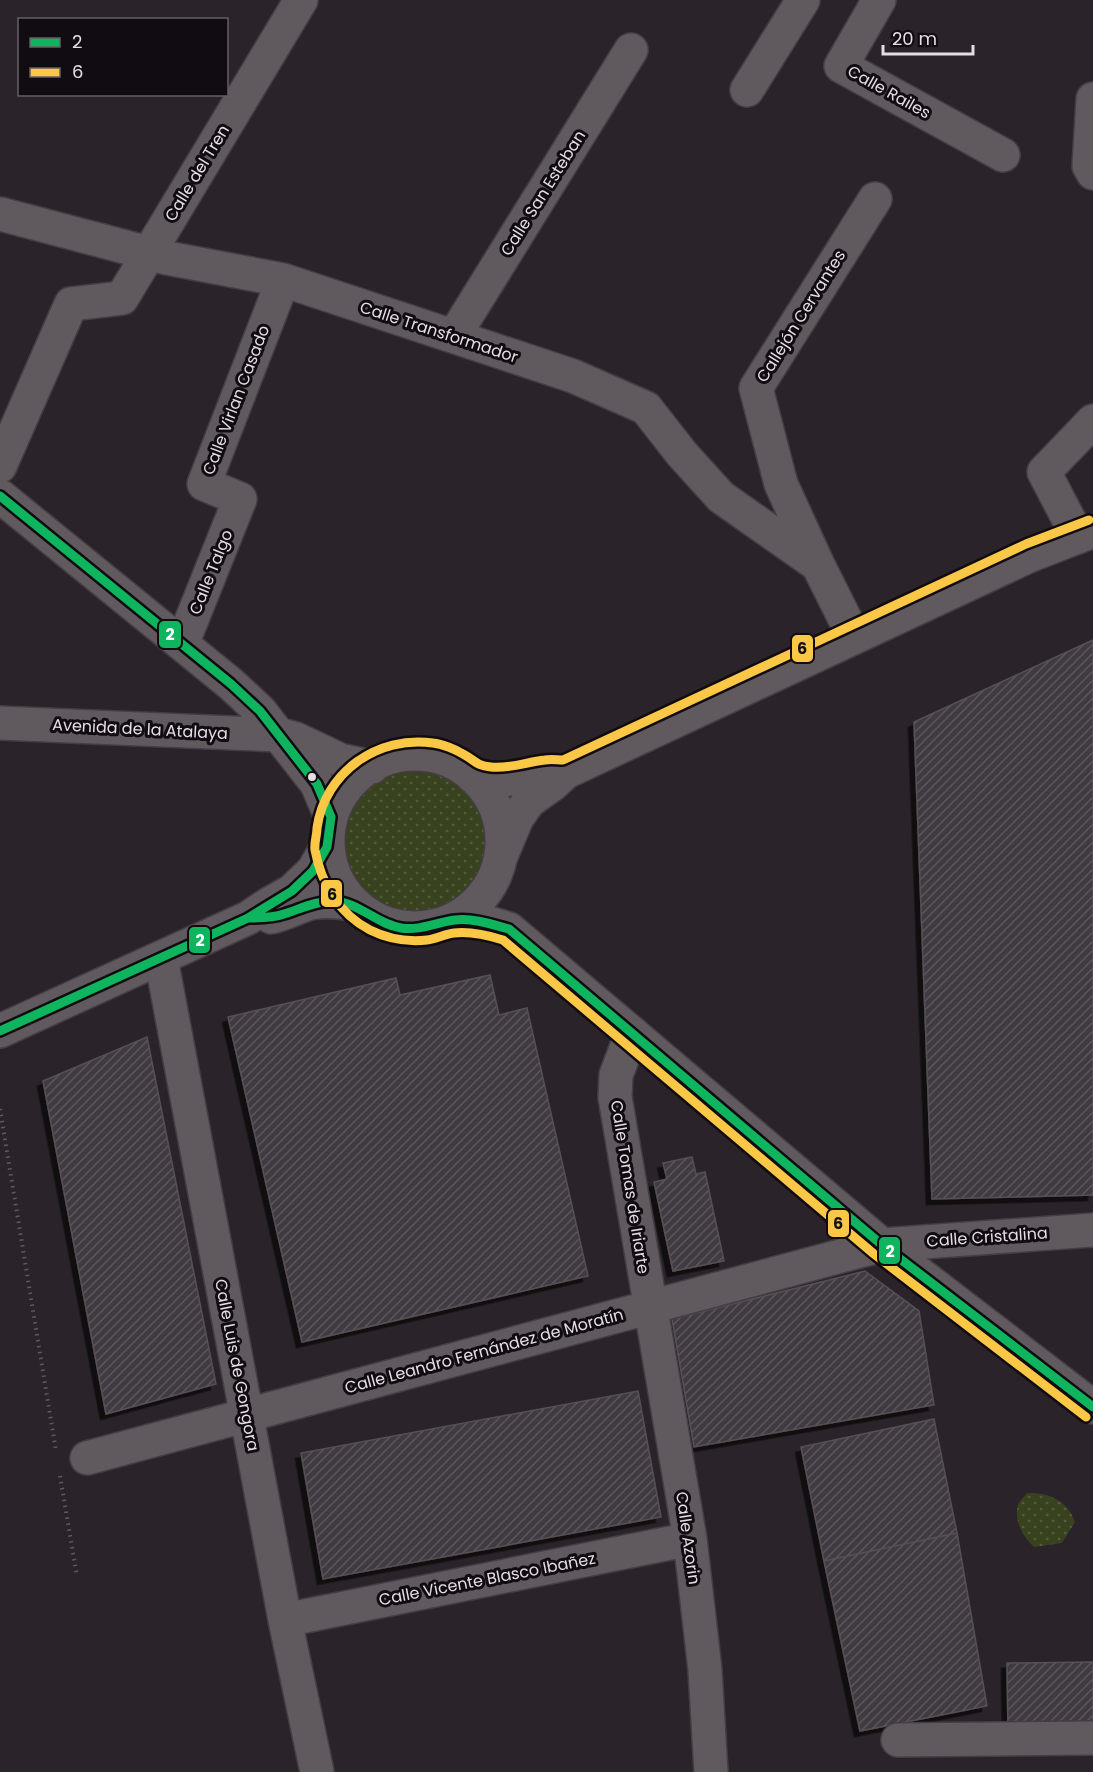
<svg xmlns="http://www.w3.org/2000/svg" width="1093" height="1772" font-family="Poppins,sans-serif">
<style>
.grass{fill:url(#grass-dots)}
.building{fill:url(#building-hatch);stroke:#575056;stroke-width:1.5;filter:url(#shadow)}
.lines{fill:none;stroke-linecap:round;stroke-linejoin:round}
.minor-casing{stroke:#443e44;stroke-width:36}
.tertiary-casing{stroke:#443e44;stroke-width:36}
.path{stroke:#5f5a5f;stroke-width:4;stroke-dasharray:1.5 4.5;stroke-linecap:butt}
.minor{stroke:#605a5f;stroke-width:33}
.tertiary{stroke:#605a5f;stroke-width:33}
.bus-1-casing{stroke:#110c11;stroke-width:14}
.bus-2-casing{stroke:#110c11;stroke-width:14}
.bus-1{stroke:#0eb45e;stroke-width:9}
.bus-2{stroke:#fac846;stroke-width:9}
.bus-dot{fill:#e5dce4;stroke:#110c11;stroke-width:2}
.labels{text-anchor:middle;dominant-baseline:central;stroke-width:6;stroke-linejoin:round;paint-order:stroke}
.street-label{font-size:16px;fill:#e5dce4;stroke:#110c11}
.line-badge{stroke:#110c11;stroke-width:2}
.badge-label{font-size:16px;text-anchor:middle;font-weight:bold;fill:#fff}
.pale-badge-label{font-size:16px;text-anchor:middle;font-weight:bold;fill:#111}
</style>
<defs>
<pattern id="grass-dots" width="8" height="8" patternUnits="userSpaceOnUse" patternTransform="scale(1.5)"><rect width="8" height="8" fill="#38421f"/><path d="M2 2h.1M6 6h.1" fill="none" stroke="#555d3f" stroke-width="1.8" stroke-linecap="round"/></pattern>
<pattern id="building-hatch" width="6" height="6" patternUnits="userSpaceOnUse" patternTransform="scale(1.5)"><rect width="6" height="6" fill="#413b41"/><path d="M-1 1l2-2M0 6l6-6M5 7l2-2" fill="none" stroke="#5c575c"/></pattern>
<filter id="shadow"><feDropShadow dx="-5.5" dy="5.5" stdDeviation="0" flood-color="#0009"/></filter>
</defs>
<rect width="100%" height="100%" fill="#2a2329"/>
<path class="grass" d="M340 843a73 73 0 1 1 146 0a73 73 0 1 1-146 0Z
M1027 1493C1049 1492 1068 1501 1075 1522L1062 1543 1034 1547C1024 1538 1013 1520 1018 1505 1019 1501 1025 1496 1027 1493Z"/>
<path class="building" d="M1093 640V1195L932 1199 914 722Z
M490 975 499 1015 527 1008 588 1276 302 1342 228 1017 396 978 400 995Z
M147 1037 216 1384 106 1414 43 1081Z
M692 1157 696 1174 705 1172 724 1261 673 1271 654 1182 667 1179 663 1163Z
M865 1271 919 1311 934 1405 694 1447 672 1319Z
M638 1391 661 1517 323 1579 301 1453Z
M934 1419 957 1533 824 1561 801 1447Z
M957 1533 987 1706 860 1731 824 1561Z
M1093 1662V1727L1008 1729 1007 1663Z"/>
<g class="lines">
<g class="minor-casing">
<path id="minor" d="M879 0 841 66 1003 155
M747 90 803 0
M1093 99 1089 166 1093 173
M0 214 167 258 283 280 573 376 646 408 682 454 721 497 818 565
M454 336 631 50
M0 466 71 304 122 298 301 0
M1078 537 1044 472 1093 421
M854 637 818 565 781 484 756 388 875 199
M182 644 240 499 204 484 283 280
M0 723 280 735
M161 958 285 1620 317 1772
M632 1033 616 1075 615 1097 690 1539 705 1670 711 1772
M87 1458 882 1245 1093 1230
M285 1620 690 1539
M898 1740 1093 1738"/>
</g>
<g class="tertiary-casing">
<path id="tertiary" d="M0 496 231 684 260 711 317 784 331 817
M281 735 296 739 340 760 372 767
M328 841a87 87 0 1 1 174 0a87 87 0 1 1-174 0Z
M472 776C484 778 497 781 510 779 530 777 545 772 566 772
M501 856 517 818 529 801 553 784 566 772 1031 555 1093 531
M271 917C285 914 297 907 311 903 325 900 339 902 354 904
M452 921 486 922 509 929 882 1245 1093 1407
M0 1031 248 918 269 904 292 891 313 871 327 847"/>
</g>
<path class="path" d="M0 1109 56 1451
M60 1476 77 1576"/>
<use href="#minor" class="minor"/>
<use href="#tertiary" class="tertiary"/>
<g class="bus-1-casing">
<path id="bus-1" d="M0 496 231 684 260 711 317 784 331 817 327 847 313 871 292 891 248 918 0 1031
M248 918C260 918 273 918 284 914 300 909 316 901 333 901 359 902 376 924 401 928 420 931 437 922 455 920 473 918 491 924 509 929L882 1245 1093 1407"/>
</g>
<g class="bus-2-casing">
<path id="bus-2" d="M1086 1417 874 1254 503 940C487 935 471 931 454 933 445 934 436 939 427 940 408 942 388 939 370 930 339 914 321 883 315 850 314 843 317 835 317 828 325 772 378 735 433 743 442 744 455 749 463 754 476 761 475 765 491 767 510 769 526 762 545 760 551 759 557 760 563 760L1026 544 1089 520"/>
</g>
<use href="#bus-1" class="bus-1"/>
<use href="#bus-2" class="bus-2"/>
</g>
<circle class="bus-dot" cx="312" cy="777" r="5"/>
<g class="labels">
<g class="street-label">
<text transform="translate(889 92) rotate(29)">Calle Railes</text>
<text transform="translate(197 173) rotate(-59)">Calle del Tren</text>
<text transform="translate(543 193) rotate(-58)">Calle San Esteban</text>
<text transform="translate(801 316) rotate(-58)">Callejón Cervantes</text>
<text transform="translate(439 332) rotate(18)">Calle Transformador</text>
<text transform="translate(236 400) rotate(-69)">Calle Virlan Casado</text>
<text transform="translate(211 572) rotate(-68)">Calle Talgo</text>
<text transform="translate(140 729) rotate(3)">Avenida de la Atalaya</text>
<text transform="translate(630 1187) rotate(81)">Calle Tomas de Iriarte</text>
<text transform="translate(987 1237) rotate(-4)">Calle Cristalina</text>
<text transform="translate(484 1351) rotate(-15)">Calle Leandro Fernández de Moratín</text>
<text transform="translate(237 1365) rotate(79)">Calle Luis de Gongora</text>
<text transform="translate(688 1538) rotate(82)">Calle Azorin</text>
<text transform="translate(487 1579) rotate(-11)">Calle Vicente Blasco Ibañez</text>
</g>
</g>
<g class="line-badge">
<rect x="158" y="620" width="24" height="29" rx="6" fill="#0eb45e"/>
<rect x="791" y="634" width="23" height="29" rx="6" fill="#fac846"/>
<rect x="320" y="879" width="23" height="29" rx="6" fill="#fac846"/>
<rect x="188" y="926" width="23" height="28" rx="6" fill="#0eb45e"/>
<rect x="827" y="1209" width="23" height="29" rx="6" fill="#fac846"/>
<rect x="878" y="1236" width="23" height="29" rx="6" fill="#0eb45e"/>
</g>
<g class="badge-label">
<text x="170" y="640">2</text>
<text x="200" y="946">2</text>
<text x="890" y="1257">2</text>
</g>
<g class="pale-badge-label">
<text x="802" y="654">6</text>
<text x="332" y="900">6</text>
<text x="838" y="1229">6</text>
</g>
<rect x="18" y="18" width="210" height="78" fill="#110c11" stroke="#665f65" stroke-width="1.5"/>
<rect x="30" y="38" width="30" height="9" fill="#0eb45e" stroke="#665f65" stroke-width="1.5"/>
<text x="72" y="48" font-size="18" fill="#e5dce4">2</text>
<rect x="30" y="68" width="30" height="9" fill="#fac846" stroke="#665f65" stroke-width="1.5"/>
<text x="72" y="78" font-size="18" fill="#e5dce4">6</text>
<path d="M883 45v9h90v-9" fill="none" stroke="#e5dce4" stroke-width="3"/>
<text x="892" y="45" font-size="18" fill="#e5dce4" stroke="#110c11" stroke-width="4.5" paint-order="stroke">20 m</text>
</svg>
